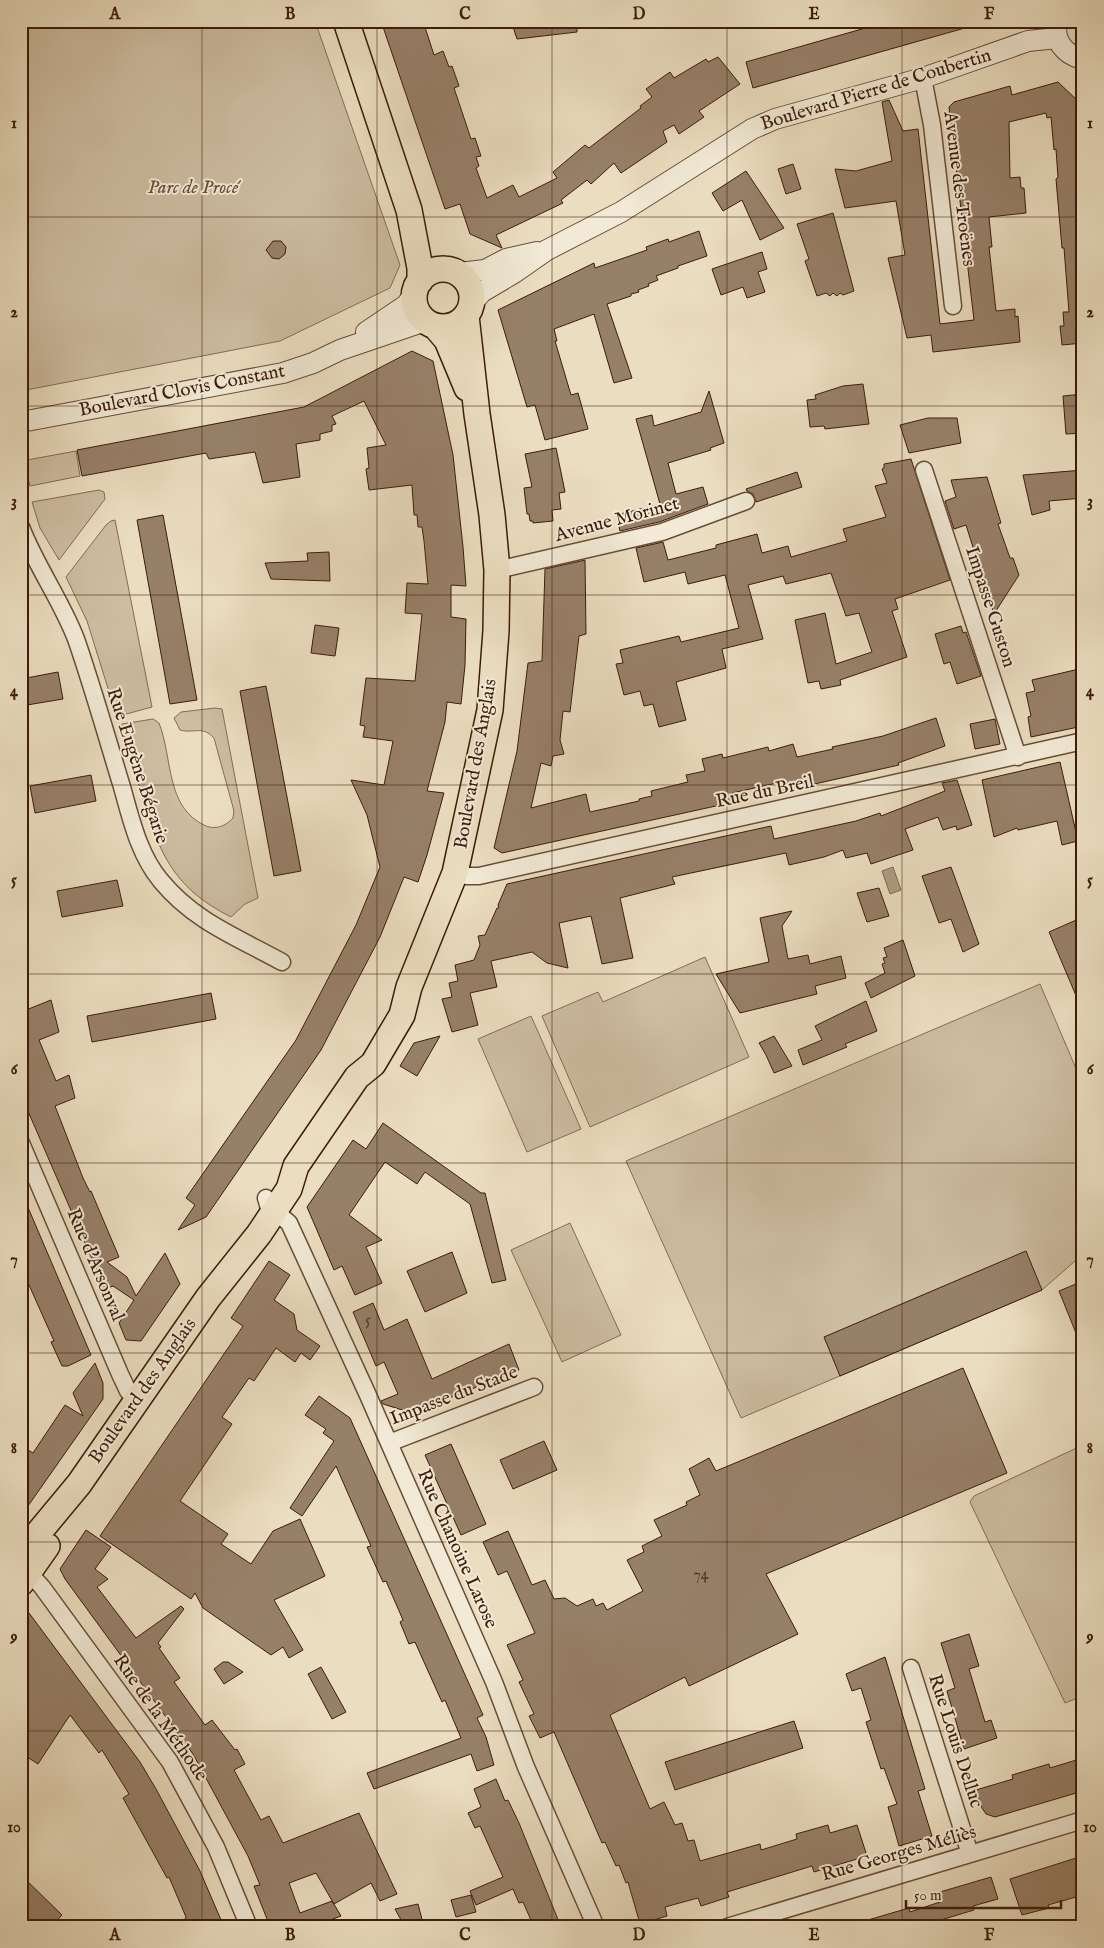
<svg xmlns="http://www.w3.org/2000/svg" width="1104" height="1948" font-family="'IM FELL English',serif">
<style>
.green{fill:#cdbda1;stroke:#846c56}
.water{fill:#b09c82;stroke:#826852}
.building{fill:#978069;stroke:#3c1b0b}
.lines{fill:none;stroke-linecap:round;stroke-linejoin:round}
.minor-casing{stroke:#684c38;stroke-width:19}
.tertiary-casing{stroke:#684c38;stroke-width:22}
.primary-casing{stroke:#3c1b0b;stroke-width:28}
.minor{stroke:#f2ead6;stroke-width:16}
.tertiary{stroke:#f2ead6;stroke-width:20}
.primary{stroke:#ebdec0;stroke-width:25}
.grid{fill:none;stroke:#3c1b0b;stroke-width:1;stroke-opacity:0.55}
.labels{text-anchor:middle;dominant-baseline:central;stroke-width:4;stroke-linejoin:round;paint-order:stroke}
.number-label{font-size:16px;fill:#533422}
.street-label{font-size:19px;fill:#3c1b0b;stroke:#f2ead6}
.park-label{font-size:19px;font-style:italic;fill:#684c38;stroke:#f2ead6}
.neatline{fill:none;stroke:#3c1b0b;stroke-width:2}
.grid-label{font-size:16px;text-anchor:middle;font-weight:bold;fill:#3c1b0b}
</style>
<rect width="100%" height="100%" fill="#ebdec0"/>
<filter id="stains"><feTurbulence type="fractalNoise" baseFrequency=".004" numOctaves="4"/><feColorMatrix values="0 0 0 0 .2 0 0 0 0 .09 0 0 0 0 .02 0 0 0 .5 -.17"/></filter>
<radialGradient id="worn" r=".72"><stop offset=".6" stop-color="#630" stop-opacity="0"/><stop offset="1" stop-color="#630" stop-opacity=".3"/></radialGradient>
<path class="green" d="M21 21H315L400 265 390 288 280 341 21 391Z
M76 451 80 476 30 486 25 467 27 460Z
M99 490 104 492 105 499 59 560 40 528 32 502Z
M115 520 152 707 119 716 116 714 87 621 66 577 106 525 111 521Z
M215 708 222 709 258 898 245 904 231 917C171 887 158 850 140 789 134 768 127 747 120 727L122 724 153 719 159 723C173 758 165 808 206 826 216 830 226 826 233 818L234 811 214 738C202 725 194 734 180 730L174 718 181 712Z
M705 957 749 1057 590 1127 542 1016 598 992 603 1002Z
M1040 984 1083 1085V1254L1042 1290 741 1418 626 1161Z
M531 1016 581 1129 527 1152 478 1039Z
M570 1223 621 1335 562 1362 511 1250Z
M1083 1445V1696L1065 1703 970 1502 974 1496Z"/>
<path class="water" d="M893 867 901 890 890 894 882 871Z"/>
<path class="building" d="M381 21H423L434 55 443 51 449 67 452 66 459 86 454 88 471 139 475 138 481 156 476 157 479 166 476 168 487 198 513 185 519 197 557 178 553 172 585 145 589 148 641 108 640 106 652 97 646 89 670 72 674 78 706 59 708 62 718 57 740 84 699 111 704 117 679 134 674 125 663 131 667 142 621 173 614 163 591 184 587 180 561 200 563 203 496 235 502 248 470 234 460 204 445 209Z
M511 21H577V32L517 39Z
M890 21H971L972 26 753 88 746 62Z
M1058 82 1079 102 1083 150V343L1062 345 1060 326H1064L1063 312H1069L1064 248H1062L1056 179 1058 177 1056 149 1054 150 1051 117 1047 118 1046 113 1009 122 1010 178 1020 177 1021 188H1024L1026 213 989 217 992 247H989L996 311 1015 309V317L1018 316 1020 342 933 352 931 335 907 338 888 258 905 255 896 201 845 208 835 169 856 171 892 161 882 102 889 100 903 131 918 129 940 324 974 320 949 107 954 102 1010 86 1012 95Z
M793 164 801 189 786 194 778 169Z
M746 171 784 228 760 240 742 200 723 211 712 193Z
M833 213 854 291 843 295 840 293 837 296 833 293 830 296 826 293 817 296 805 261 809 259 797 224Z
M699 231 707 256 678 266V268L656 276 658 280 648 284 649 286 638 290 639 292 631 294V296L607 304 632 378 614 383 594 314 554 329 557 341H555L571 395 578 393 588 429 545 440 535 405 527 407 498 310 594 263 595 268 647 250 646 247 668 239 669 242Z
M273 241H281L286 247 285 254 279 259 272 258 266 250Z
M762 252 767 269 758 272 765 292 747 298 743 287 721 295 712 269Z
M412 351 433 361 453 455 463 547 466 586 451 585V617L466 619 465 665 461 704 447 702 445 722 427 791 444 793 427 855 418 882 404 877 380 937 321 1050 206 1217 178 1230 195 1205 186 1198 296 1040 356 925 380 867 367 815 351 780 384 785 393 741 363 737 365 726 360 725 366 678 415 681 422 614 405 613 407 583 428 584 424 541 422 527H418L417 515H414L412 485 369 490 366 469 369 468 367 448 386 445 364 401 332 416 336 424 332 425V431L320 434V440L296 444 300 477 263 483 255 452 209 459 206 453 82 476 77 450 304 407Z
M863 384 869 424 825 429 824 426 810 427 807 400 816 399 815 395 843 386Z
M709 391 724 443 710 448 711 450 668 463 676 494 703 487 708 504 659 522 620 531 616 515 660 504 636 419 652 415 654 426 701 412Z
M1083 394V433L1066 434 1063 396Z
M928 418H957L961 443 909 453 900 425Z
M556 448 565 492 559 493 561 509 552 510 553 521 533 523V521H530L529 514H527L524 488 532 487 525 454Z
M911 459 950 580 895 599 898 609 892 611 907 657 840 680 841 685 821 689 819 681 808 683 795 620 825 613 836 664 872 652 859 613 846 616 831 573 786 584 783 576 748 585 763 639 722 649 726 668 676 682 686 720 659 727 653 704 644 706 640 691 624 695 616 664 623 663 620 650 679 636 681 642 739 628 725 575 688 584 685 572 644 582 636 548 663 542 668 560 716 548V545L757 534 762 553 788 546 791 557 847 541 843 529 886 517 875 486 887 483 882 469 884 468V464Z
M1083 470V498L1049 501 1050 510 1032 515 1023 475Z
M797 472 802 487 756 502 753 494 747 491 746 489Z
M987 477 1001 523 998 524 1010 558H1013L1019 575 994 614 966 525 954 529 945 501 956 497 951 480Z
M163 515 197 700 170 704 137 520Z
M329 552 330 581 271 579 265 563 308 561 307 553Z
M585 560 586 634 579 636 570 712 563 711 560 740 564 754 553 756 551 766 541 763 531 808 586 794 590 812 639 801V799L652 796 651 791 688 782 686 775 705 771 702 759 722 754 723 758 768 747 769 751 793 744 797 757 833 749 832 747 883 736 936 718 945 746 898 763 899 765 779 792 777 783 732 793 734 802 502 853 494 848 517 751 528 663 542 661 545 569Z
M315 625 339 628 335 656 311 653Z
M961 626 963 633 966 632 981 676 957 684 950 662 944 664 935 634Z
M1079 669 1083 685V726L1031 737 1028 717 1031 716 1026 693 1035 691 1032 680Z
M58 672 63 699 21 706V679Z
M266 686 301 871 274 876 240 691Z
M995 719 1000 744 975 749 970 724Z
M1060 762 1078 841 1062 845 1057 821 1018 830 1017 828 994 837 982 780Z
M91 775 96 801 35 813 30 786Z
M957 780 972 825 957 830 956 826 943 830 938 817 905 829 913 850 871 864 867 853 846 858 843 850 824 857 789 865 786 853 672 877 675 884 620 898 633 958 602 964 591 916 559 923 568 968 547 963 532 952 491 961 497 987 470 993 478 1025 452 1032 442 999 452 997 449 983 458 981 455 965 474 960 480 945 478 936 485 935 497 908H499L498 905 507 884 771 826 774 839 856 821 880 813 881 816 945 791 942 783Z
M951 867 979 944 963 952 951 919 939 923 922 876Z
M117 880 123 906 62 917 57 891Z
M879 888 889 916 867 922 857 893Z
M792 911 782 926 788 959 808 955 810 964 841 956 846 978 815 986 817 994 740 1013 716 974 769 962 760 918Z
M1083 917V1012L1049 932Z
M903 940 915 976 871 998 865 983 885 973 882 964 885 963 883 958 887 957 884 948Z
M211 993 216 1019 92 1042 87 1016Z
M51 1000 59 1032 39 1040 56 1081 69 1075 75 1098 55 1106 83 1178 90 1192 91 1191 119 1257 107 1262 127 1277 136 1296 165 1253 180 1284 141 1341 126 1340 119 1323 134 1300 113 1286 105 1289 21 1095V1012Z
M866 1001 877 1031 845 1044 847 1047 803 1065 798 1050 822 1040 815 1026Z
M440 1036 417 1076 400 1066 414 1043Z
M774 1036 792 1066 774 1073 766 1055 759 1043Z
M383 1123 481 1193H485L506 1280 492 1283 470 1204 425 1172 417 1184 385 1162 349 1215 382 1240 366 1247 382 1283 355 1295 342 1266 334 1270 307 1207 353 1140 366 1149Z
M21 1191 91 1355 68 1366H62L51 1342 54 1341 21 1267Z
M1026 1251 1042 1290 840 1376 824 1337Z
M452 1252 467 1293 425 1312 407 1271Z
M269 1261 290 1275 274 1300 294 1314 297 1330 320 1346 310 1360 301 1353 295 1362 276 1348 254 1381 249 1378 222 1417 232 1424 180 1501 228 1534 221 1544 251 1564 273 1531 300 1519 325 1576 274 1600 303 1650 289 1658 283 1647 271 1655 203 1608 195 1593 191 1599 100 1536 243 1326 231 1318Z
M1083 1281V1348H1082L1059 1291Z
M373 1303 384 1330 407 1319 432 1379 509 1344 519 1370 412 1413 383 1404 381 1401 398 1394 384 1362 376 1366 353 1312Z
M95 1363 103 1383V1399L21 1516V1446L33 1453 65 1405 83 1416 73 1393Z
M963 1368 1007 1473 766 1574 798 1634 689 1686 685 1677 610 1715 650 1809 664 1802 675 1825 682 1823 688 1841 694 1840 700 1861 760 1844 761 1850 797 1839 796 1834 828 1825 830 1833 857 1825 867 1856 814 1872 812 1866 727 1892 729 1897 701 1906 698 1898 665 1907 667 1916 640 1924 628 1882 626 1883 619 1865 616 1866 605 1842 602 1843 554 1732 540 1738 529 1716 534 1714 519 1682 523 1680 507 1645 535 1633 507 1571 498 1575 483 1542 508 1531 532 1585 545 1580 554 1599 565 1598 577 1606 593 1599 596 1606 603 1603 607 1610 643 1591 627 1560 644 1552 642 1546 662 1536 654 1520 687 1505 686 1502 700 1495 689 1469 709 1458 716 1471Z
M319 1396 350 1418 483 1715 477 1718 486 1737 494 1765 477 1771 471 1754 374 1789 367 1773 461 1738 445 1700 442 1702 415 1642 409 1644 400 1622 403 1620 386 1581 383 1582 367 1547 371 1546 336 1466 302 1516 290 1508 334 1441 323 1433 326 1429 305 1415Z
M544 1441 557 1470 513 1489 500 1460Z
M451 1444 486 1524 461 1535 425 1455Z
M86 1530 111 1547 95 1569 108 1579 97 1587 136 1638 181 1606 184 1609 158 1643 161 1647 159 1648 180 1678 174 1682 205 1725 212 1720 235 1750 237 1749 245 1764 234 1770 261 1820 269 1816 283 1843 359 1813 397 1894 380 1901 371 1883 334 1904 316 1873 289 1883 300 1913 332 1901 341 1916 311 1927H267V1924H269L254 1886 260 1885 248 1856 193 1754 65 1579 60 1569Z
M29 1613 140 1762 156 1789 200 1871 224 1927H181L186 1917 169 1877 167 1878 123 1798 129 1794 102 1750 99 1753 70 1715 38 1764 21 1753V1625Z
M969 1634 979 1666 969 1669 985 1722 991 1720 997 1738 964 1749 947 1691 955 1688 941 1643Z
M885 1657 925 1789 918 1791 932 1836 899 1846 888 1807 897 1804 884 1768 881 1769 866 1722 871 1720 861 1688 852 1691 846 1674Z
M223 1662H228L243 1672 224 1684 214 1669Z
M321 1667 346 1712 332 1719 308 1674Z
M794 1721 803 1748 675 1790 665 1762Z
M1083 1758V1791L995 1817 986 1814 982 1808 976 1790 1013 1779 1012 1775 1049 1764 1050 1768Z
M496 1779 505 1801 508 1800 519 1823 561 1927H534L523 1902 519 1903 513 1889 476 1905 470 1891 503 1877 480 1826 475 1828 468 1813 481 1807 474 1789Z
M1076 1858 1083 1879V1895L1048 1905 1049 1908 1022 1915 1010 1879Z
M21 1875 62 1915 51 1927H21Z
M991 1877 998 1899 973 1906 974 1910 931 1923 933 1927H862L861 1922 909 1908 910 1912 943 1901 940 1892Z
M471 1895 476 1912 456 1917 451 1900Z
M418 1904 424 1927H405L395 1909Z"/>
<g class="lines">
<g class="minor-casing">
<path id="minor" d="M923 78 932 125 953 306
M924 470 1018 757
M21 527C36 566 61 600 76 639 93 688 107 738 122 787 131 819 139 855 161 881 195 922 237 937 282 962
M497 570 662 532 746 501
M455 873 467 876H479L1083 741
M21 1143 120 1374 128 1391 137 1400
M266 1198 268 1205 289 1223 367 1393 494 1682 526 1767 596 1927
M389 1443 534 1387
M23 1566 42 1587 170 1762 216 1847 249 1927
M911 1668 970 1854
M727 1927 1083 1820"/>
</g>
<g class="tertiary-casing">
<path id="tertiary" d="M1057 21C1053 40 1064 55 1083 59
M459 273 485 270 506 259 537 252
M473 302 482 292 514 273 547 250 621 212 752 129 775 119 923 78 1028 41 1057 38
M366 332 406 305 415 293
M21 422 283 373 313 363 340 350 425 321"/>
</g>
<g class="primary-casing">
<path id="primary" d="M346 21 409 210 420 268V281
M414 298a29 29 0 1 1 58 0a29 29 0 1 1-58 0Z
M435 326 447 340 467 388
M21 1558 40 1531 79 1484 208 1298 259 1234 289 1189 296 1166 357 1077 373 1064 402 1015 409 987 455 873 490 710 496 631 497 570 492 515 477 414 466 316
M21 1583 47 1546"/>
</g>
<use href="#minor" class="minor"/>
<use href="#tertiary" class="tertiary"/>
<use href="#primary" class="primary"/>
</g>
<path class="grid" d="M202 21V1927M377 21V1927M552 21V1927M727 21V1927M902 21V1927M21 217H1083M21 406H1083M21 595H1083M21 785H1083M21 974H1083M21 1163H1083M21 1353H1083M21 1542H1083M21 1731H1083"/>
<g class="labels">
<g class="number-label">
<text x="368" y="1321">5</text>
<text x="701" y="1575">74</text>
</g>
<g class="street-label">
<text transform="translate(876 90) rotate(-17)">Boulevard Pierre de Coubertin</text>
<text transform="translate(959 189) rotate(83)">Avenue des Troënes</text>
<text transform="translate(182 391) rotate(-11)">Boulevard Clovis Constant</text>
<text transform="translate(617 520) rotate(-15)">Avenue Morinet</text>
<text transform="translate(990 607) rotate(72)">Impasse Guston</text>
<text transform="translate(476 764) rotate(-80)">Boulevard des Anglais</text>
<text transform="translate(137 766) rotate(72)">Rue Eugène Bégarie</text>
<text transform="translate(765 792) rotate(-12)">Rue du Breil</text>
<text transform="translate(95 1265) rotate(67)">Rue d'Arsonval</text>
<text transform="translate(143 1391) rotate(-55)">Boulevard des Anglais</text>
<text transform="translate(454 1396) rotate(-21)">Impasse du Stade</text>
<text transform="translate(457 1549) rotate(66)">Rue Chanoine Larose</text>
<text transform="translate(160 1718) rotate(55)">Rue de la Méthode</text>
<text transform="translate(955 1741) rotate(72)">Rue Louis Delluc</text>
<text transform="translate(899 1854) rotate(-16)">Rue Georges Méliès</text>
</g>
<g class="park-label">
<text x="193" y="188">Parc de Procé</text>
</g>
</g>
<rect width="1104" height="1948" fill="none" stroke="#ebdec0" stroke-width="55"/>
<path d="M906 1900v8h155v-8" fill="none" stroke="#3c1b0b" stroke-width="2.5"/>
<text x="914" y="1900" font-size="15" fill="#3c1b0b" stroke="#f2ead6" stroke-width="4" paint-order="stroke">50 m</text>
<rect x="28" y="28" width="1048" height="1892" class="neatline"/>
<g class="grid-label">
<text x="115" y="19">A</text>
<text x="290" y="19">B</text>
<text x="465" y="19">C</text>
<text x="639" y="19">D</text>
<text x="814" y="19">E</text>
<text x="989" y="19">F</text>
<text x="14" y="128">1</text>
<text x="1090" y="128">1</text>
<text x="14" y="317">2</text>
<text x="1090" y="317">2</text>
<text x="14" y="506">3</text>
<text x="1090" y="506">3</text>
<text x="14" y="696">4</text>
<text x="1090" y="696">4</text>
<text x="14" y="885">5</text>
<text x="1090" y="885">5</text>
<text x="14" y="1074">6</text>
<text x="1090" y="1074">6</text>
<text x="14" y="1264">7</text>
<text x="1090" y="1264">7</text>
<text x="14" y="1453">8</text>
<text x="1090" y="1453">8</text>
<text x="14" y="1642">9</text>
<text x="1090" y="1642">9</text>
<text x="14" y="1832">10</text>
<text x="1090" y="1832">10</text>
<text x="115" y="1940">A</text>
<text x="290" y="1940">B</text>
<text x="465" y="1940">C</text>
<text x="639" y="1940">D</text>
<text x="814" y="1940">E</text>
<text x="989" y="1940">F</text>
</g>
<rect width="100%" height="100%" filter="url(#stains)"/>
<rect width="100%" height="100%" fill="url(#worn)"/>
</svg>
